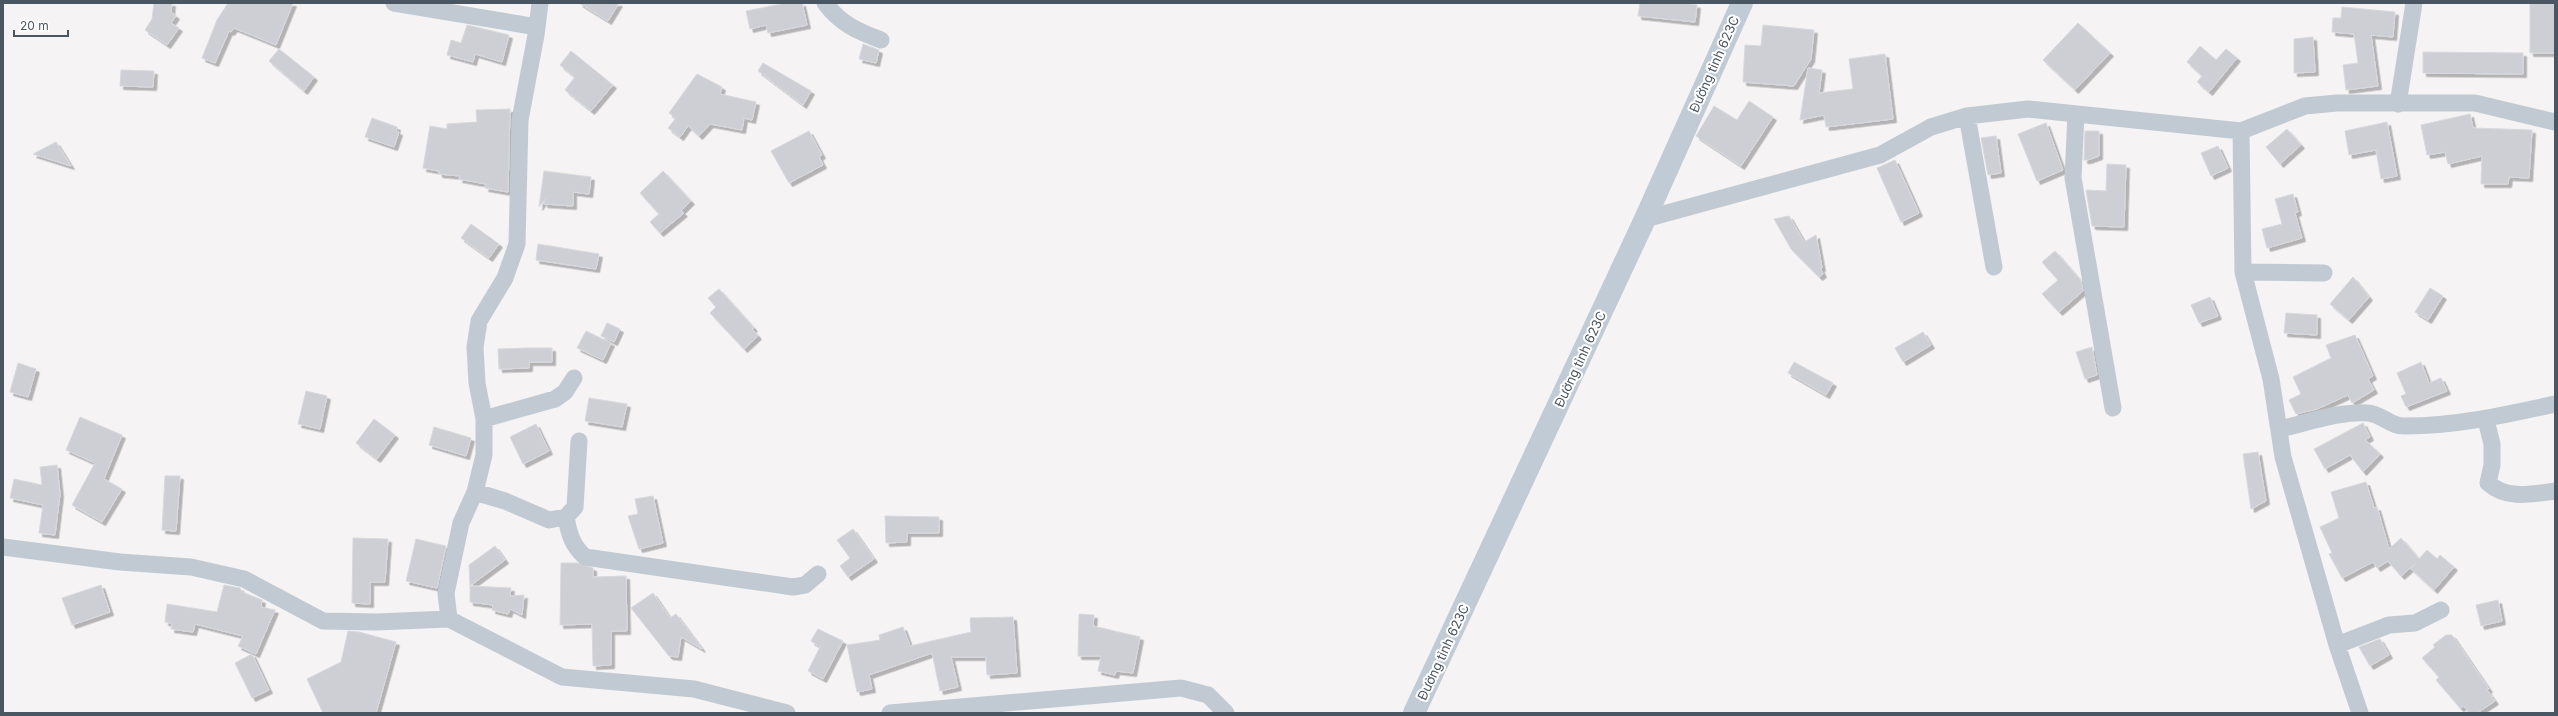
<svg xmlns="http://www.w3.org/2000/svg" width="2558" height="716" font-family="Inter,sans-serif">
<style>
.building{fill:#cdcfd5;stroke:#d7d9de;filter:url(#shadow)}
.lines{fill:none;stroke-linecap:round;stroke-linejoin:round}
.street{stroke:#c1cad2;stroke-width:17}
.secondary{stroke:#c1cbd6;stroke-width:22}
.labels{text-anchor:middle;dominant-baseline:central;stroke-width:4;stroke-linejoin:round;paint-order:stroke}
.street-label{font-size:13px;fill:#4a5661;stroke:#fff}
</style>
<defs>
<filter id="shadow"><feDropShadow dx="3.5" dy="3.5" stdDeviation="0" flood-color="#0004"/></filter>
</defs>
<rect width="100%" height="100%" fill="#f5f3f3"/>
<path class="building" d="M154 3H172L171 12 176 16 171 23 179 28 167 45 145 30 152 19Z
M228 3H293L276 45 234 28 231 32 229 31 215 63 202 58 217 20Z
M579 3H619L608 21Z
M786 3H802L807 25 768 33 766 25 750 29 746 11Z
M1640 3H1685L1697 5 1695 22 1638 16Z
M2530 3H2555V53H2530Z
M2342 7 2395 12 2393 37 2371 35 2378 86 2346 90 2343 65 2358 63 2354 34 2332 32 2333 18H2341Z
M2078 23 2110 53 2075 90 2043 60Z
M467 25 509 35 502 62 475 54 473 62 447 55 451 40 461 43Z
M1763 25 1814 30 1811 59 1794 86 1743 82 1745 45 1761 46Z
M2313 37 2315 72 2294 73V39Z
M863 44 879 50 876 63 859 59Z
M2200 46 2216 60 2226 49 2237 58 2209 92 2197 82 2202 76 2187 62Z
M279 49 314 77 304 91 269 61Z
M571 51 613 85 591 111 565 90 575 77 560 65Z
M2423 52 2523 53V74L2423 73Z
M1885 54 1893 119 1826 127 1824 115 1800 120 1808 68 1822 70 1819 93 1853 89 1849 59Z
M763 63 811 91 803 105 758 71Z
M121 70 154 71 153 87 120 86Z
M697 74 722 87 720 94 756 102 752 120 744 118 742 130 710 124 699 136 688 126 680 137 668 128 676 118 669 113Z
M1749 101 1773 117 1741 166 1696 136 1714 106 1737 120Z
M510 109 508 192 485 188 486 184 459 179 460 176 439 174V171L423 168 430 126 447 129V124L477 122 476 110Z
M2470 114 2473 128 2532 130 2529 178 2509 177 2508 184H2481L2482 156 2448 164 2445 152 2427 155 2421 125Z
M372 118 397 127 396 131 399 132 394 147 365 137Z
M2387 122 2397 176 2381 179 2376 150 2349 155 2345 131Z
M2046 123 2063 170 2037 181 2018 134Z
M2287 129 2301 145 2280 164 2266 147Z
M809 131 822 155 819 157 823 165 789 183 771 151Z
M2085 131H2099V156L2088 160H2084Z
M1996 136 2001 173 1988 175 1981 138Z
M56 142 71 166 33 154Z
M2218 146 2228 168 2211 176 2201 153Z
M1895 160 1919 213 1901 222 1877 168Z
M2107 164 2126 165 2124 227 2092 226 2086 190 2106 191Z
M544 171 591 177 589 194 573 192V206L544 204 545 199 539 207Z
M663 171 691 201 681 211 684 213 660 233 650 222 659 214 640 193Z
M2293 194 2298 212 2295 213 2302 238 2267 248 2262 229 2282 224 2275 199Z
M1789 216 1804 242 1816 235 1822 268H1820L1823 274 1819 277 1791 249 1774 219Z
M471 224 499 244 489 258 461 238Z
M538 244 599 254 596 269 536 260Z
M2055 251 2081 281 2083 291 2059 312 2042 294 2058 280 2042 262Z
M2353 277 2369 297 2349 320 2330 304Z
M2430 288 2443 296 2428 320 2415 312Z
M719 289 754 328 752 329 758 336 744 349 710 313 716 307 708 298Z
M2210 297 2218 316 2199 323 2191 305Z
M2286 313 2317 315V335L2284 333Z
M607 323 620 329 614 342 601 336Z
M586 331 611 343 603 360 577 348Z
M1923 332 1931 345 1903 362 1895 348Z
M2355 335 2373 376 2368 379 2374 390 2352 403 2348 395 2317 409 2296 414 2289 400 2301 394 2293 377 2331 358 2326 345Z
M2092 347 2097 375 2085 379 2076 352Z
M528 348H552V362H529V368L499 369 498 349Z
M1794 362 1833 383 1826 395 1788 373Z
M2421 362 2429 383 2441 378 2447 391 2406 407 2401 396 2406 394 2397 373Z
M18 363 36 369 28 397 10 392Z
M306 391 327 396 320 429 298 424Z
M589 398 627 404 622 427 585 421Z
M80 417 122 435 104 479 122 489 102 522 72 505 95 463 66 450Z
M374 419 395 435 377 459 356 443Z
M2363 423 2370 437 2365 440 2380 454 2363 472 2350 455 2325 469 2314 449Z
M536 424 549 451 523 464 510 437Z
M434 427 471 438 466 456 429 445Z
M2258 452 2266 501 2251 509 2243 454Z
M57 465 60 494 55 535 39 533 43 505 10 498 14 479 42 485 40 467Z
M165 476H180L176 531 162 530Z
M2366 482 2374 508 2377 507 2389 549 2401 538 2419 559 2427 550 2437 559 2440 555 2454 567 2434 590 2411 569 2416 563 2401 576 2388 561 2377 568 2373 562 2342 578 2329 554 2332 553 2320 527 2339 518 2331 492Z
M653 496 663 543 639 549 628 516 638 514 635 499Z
M885 516 939 517V533H907V542L886 543Z
M853 529 874 559 848 577 840 566 850 558 837 540Z
M353 538 388 539 385 582H370V604L352 603Z
M416 539 446 546 437 588 406 581Z
M495 546 505 560 470 586 469 565Z
M561 563H577L593 568V577L626 576 627 631H611V665L593 666 592 624 560 625Z
M101 585 110 612 72 625 62 598Z
M224 585 240 588 242 592 262 600 261 607 275 610 256 654 238 646 243 636 195 624 193 632 171 629 172 623 165 622 167 604 217 612Z
M470 586 511 588 510 596 524 595 522 615 510 609 508 614 492 610 493 605 470 602Z
M653 593 670 618 676 614 702 649 681 637 678 657 669 656 631 608Z
M2498 600 2502 621 2481 626 2476 605Z
M1079 614 1094 615 1093 626 1140 637 1133 673 1116 671 1115 675 1098 671 1101 656H1078Z
M1013 617 1017 673 987 675 986 657H951L958 687 940 691 932 653 869 675 872 689 857 692 847 645 880 640 879 635 903 627 910 646 971 632 970 618Z
M818 629 843 641 823 679 808 671 820 647 811 641Z
M348 631 359 632 396 642 376 713H323L307 679 341 662Z
M2446 635H2452L2489 689 2487 690 2495 701 2477 713H2469L2464 706 2460 708 2436 680 2439 677 2422 658 2435 647 2433 645Z
M2380 639 2389 655 2370 666 2359 647Z
M252 654 269 690 252 698 235 663Z"/>
<g class="lines">
<path class="street" d="M394 3 537 27
M540 3 536 35 520 120 517 244 505 278 479 321 475 347 477 383 484 419V455L475 492 461 523 446 593 449 619 562 677 694 689 787 713
M825 3C841 24 857 31 881 40
M2398 104 2414 3
M2076 114 2073 178 2113 408
M1967 116 1994 267
M2241 131 2243 272 2271 379 2283 457 2337 645 2360 713
M1645 219 1880 155 1931 127 1967 116 2028 109 2241 131 2305 106 2337 103H2475L2555 122
M2243 272 2324 273
M484 419 555 399 565 392 574 378
M2486 420 2492 444V465L2488 483C2507 500 2532 494 2555 491
M2279 429C2307 423 2339 411 2368 413 2382 414 2391 427 2405 426 2456 426 2505 415 2555 404
M475 492 505 501 549 520 566 517 575 507 579 441
M566 517C569 534 572 545 585 557L793 587 805 585 818 574
M3 547 120 562 191 567 244 579 323 621 376 622 449 619
M2337 645 2389 625 2415 623 2441 610
M890 713 1181 688 1208 695 1226 713"/>
<path class="secondary" d="M1414 713 1645 219 1742 3"/>
</g>
<g class="labels">
<g class="street-label">
<text transform="translate(1714 64) rotate(-66)">Đường tỉnh 623C</text>
<text transform="translate(1580 359) rotate(-65)">Đường tỉnh 623C</text>
<text transform="translate(1443 652) rotate(-65)">Đường tỉnh 623C</text>
</g>
</g>
<rect width="2558" height="716" fill="none" stroke="#4a5661" stroke-width="8"/>
<path d="M14 30v6h54v-6" fill="none" stroke="#4a5661" stroke-width="2"/>
<text x="20" y="30" font-size="12" fill="#4a5661" stroke="#ffffff" stroke-width="3" paint-order="stroke">20 m</text>
</svg>
